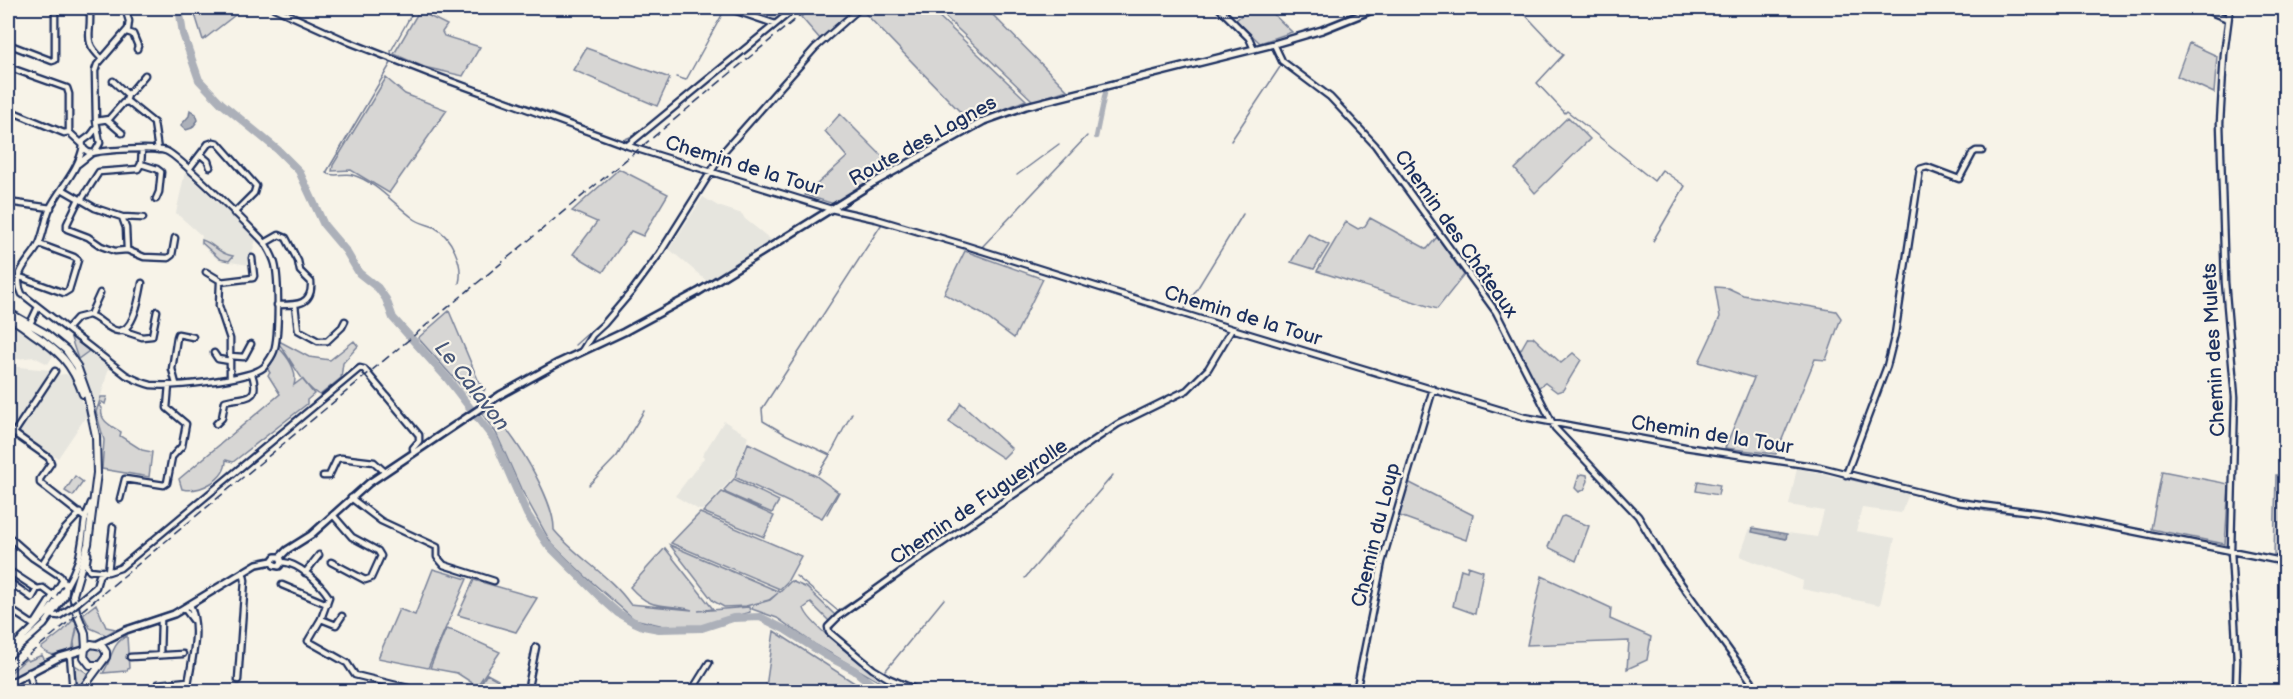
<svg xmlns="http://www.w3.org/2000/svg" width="2293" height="699" font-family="'Balsamiq Sans',sans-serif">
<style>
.built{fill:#e6e5de}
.green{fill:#d7d6d4;stroke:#798299;stroke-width:1.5}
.water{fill:#acb0b9;stroke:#727c95;stroke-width:1.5}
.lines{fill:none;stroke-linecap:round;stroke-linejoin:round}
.stream{stroke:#727c95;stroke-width:1.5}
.canal{stroke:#acb0b9;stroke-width:4.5}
.river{stroke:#acb0b9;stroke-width:8}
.minor-casing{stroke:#1b2f5e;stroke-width:9}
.tertiary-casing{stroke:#1b2f5e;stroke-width:10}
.secondary-casing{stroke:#1b2f5e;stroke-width:10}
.minor{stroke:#f7f3e8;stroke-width:4.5}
.tertiary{stroke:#f7f3e8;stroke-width:5}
.secondary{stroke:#f7f3e8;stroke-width:6}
.rail{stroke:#1b2f5e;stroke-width:1.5;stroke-dasharray:9 4.5;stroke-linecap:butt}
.minor-bridge-casing{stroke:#1b2f5e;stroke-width:9;stroke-linecap:butt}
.minor-bridge{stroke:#f7f3e8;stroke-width:4.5}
.labels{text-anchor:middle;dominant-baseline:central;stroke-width:4.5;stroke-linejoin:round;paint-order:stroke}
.street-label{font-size:20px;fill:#1b2f5e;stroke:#f7f3e8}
.water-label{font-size:21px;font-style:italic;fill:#465679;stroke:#f7f3e8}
</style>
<rect width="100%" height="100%" fill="#f7f3e8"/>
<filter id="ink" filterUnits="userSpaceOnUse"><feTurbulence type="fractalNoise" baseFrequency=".0167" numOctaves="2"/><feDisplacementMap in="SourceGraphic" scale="12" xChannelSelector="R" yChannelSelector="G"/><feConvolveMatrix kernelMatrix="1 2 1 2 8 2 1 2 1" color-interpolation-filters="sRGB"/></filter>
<g filter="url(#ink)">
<path class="built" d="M185 172 256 239 249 265 218 260 200 243 202 236 176 213Z
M703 197 718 206 742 214 745 219 774 242 708 282 669 249Z
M8 325 27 333 54 354 48 364 34 357 8 360Z
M89 352 109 367 99 403 94 404 79 359Z
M8 366 50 370 13 430 8 426Z
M66 374 71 378 81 397 87 415 58 458 19 432 57 375Z
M724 421 748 436 738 472 703 510H699L675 496 704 458 702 456Z
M1797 468 1909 494 1901 513 1862 508 1856 531 1895 538 1880 605 1802 589 1803 581 1740 556 1750 528 1817 537 1824 511 1789 505Z"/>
<path class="green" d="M193 8H244L203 40Z
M736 8H791L775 21Z
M812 8H857L820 39 801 17Z
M867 8H930L1026 100 971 123 863 11Z
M936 8H986L1067 90 1033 101Z
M1250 8H1273L1270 11 1292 32 1260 43 1236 20Z
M419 11 447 25 442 32 444 36 480 47 463 76 424 67 394 54Z
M2189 43 2217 56 2214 93 2177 76Z
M586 48 670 78 657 106 573 70Z
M386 78 405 94 447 110 389 193 351 170 332 171 333 165Z
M840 114 893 167 834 204 805 195 847 157 825 131Z
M1568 117 1590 139 1535 193 1515 169Z
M619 169 668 194 643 236 631 231 603 272 573 254 597 222 572 211Z
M1370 218 1427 249 1437 237 1464 275 1437 309 1317 271 1346 222 1358 229 1365 226Z
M1308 234 1329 245 1314 269 1291 262Z
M202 240C215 244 218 254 233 256L229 261 220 259 202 243Z
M965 251 1043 279 1014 338 982 314 944 294Z
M1715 287 1728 288 1743 295 1836 311 1841 318 1826 360 1815 359 1776 454 1725 448 1754 378 1699 362 1720 317Z
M449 311 479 382 485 389 477 401 469 395 418 338Z
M1528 337H1533L1561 363 1573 353 1581 360 1563 390 1557 392 1545 383 1539 387 1546 405 1520 351Z
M71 338H72L89 351 78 359Z
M279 341 309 357 330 360 354 341 358 346 343 363 341 378 320 395C305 390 290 357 279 344Z
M278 347C289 358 298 371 294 385L302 379 314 394 307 400V404L233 462 226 460C226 480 199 493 182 489L179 479 280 394 268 375 270 373 267 368 274 359Z
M101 397H107L105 404 102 402 99 406 102 408C99 421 111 426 121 432L120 436 142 450 152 452 149 477 102 469 104 440 96 412Z
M961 403 1012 449 1003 458 949 422Z
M488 410C512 428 555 501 554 530 577 558 610 575 630 604L692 610C664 602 653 613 630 587L665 548 713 609 698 611 749 607 750 612 697 627 664 626 634 619 586 577 551 543 521 489 496 433 482 414Z
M748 443 816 476 838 492 822 518 735 477Z
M2162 471 2229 484 2225 544 2151 529Z
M1582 474 1587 475 1588 481 1584 490 1579 492 1575 488 1579 475Z
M2276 475 2285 476V557L2274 555Z
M75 476 83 482 73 496 65 491Z
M734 479 779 501 772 513 726 493 724 490Z
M1406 481 1473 515 1466 540 1397 515Z
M1698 481 1720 485 1718 495 1696 491Z
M722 492 774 516 764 537 703 512Z
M700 513 801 556 787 582 780 589 671 543Z
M1564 516 1589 526 1576 561 1548 547 1561 517Z
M670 545 780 592 791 581 807 588 836 616 830 622 811 603 804 608C806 621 859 663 873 671 886 679 902 685 916 691H895L816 645 777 618 752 609 753 605 770 600 778 593 769 600 746 606 724 607 713 601Z
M1468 566 1483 571 1475 614 1453 606 1461 569 1467 571Z
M433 569 467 579 428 668 378 658 399 609 415 615Z
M1542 576 1611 608 1610 619 1651 637 1647 660 1627 669 1629 641 1527 645Z
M474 580 537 598 516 632 458 615Z
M96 604 106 627 116 629 106 635 90 628 83 614Z
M74 619C80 628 72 640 73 651 59 652 53 660 41 648L63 631Z
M78 624 83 636 81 648 75 651 74 642Z
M446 629 454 631 500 652 477 686 457 673 430 668Z
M774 631 867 691 777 692 766 687Z
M127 636 129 668 126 671 103 673C112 660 111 643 127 636Z
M88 654a7 7 0 1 1 14 0a7 7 0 1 1-14 0Z
M42 655 45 661 8 680V675L26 659 28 661Z
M75 665 87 673 84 682 76 690Z
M487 674 498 680 497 685 500 686 499 691H487L479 686Z"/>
<path class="water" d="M190 110 196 114 198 120 192 128 186 130 181 125 189 116Z
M1753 528 1787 534 1786 539 1752 532Z"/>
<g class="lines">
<path class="stream" d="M283 8 355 42
M1519 8 1563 55 1537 83 1565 113 1567 111 1654 181 1662 170 1685 186 1653 241
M392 57 391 51 415 8
M391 63 326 173C335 178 344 172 353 175 376 182 394 204 413 218 419 223 426 224 434 227 451 236 464 264 459 283
M1294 67 1317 84
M430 71 548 112 621 141 639 133
M676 77 686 80 723 13
M1231 141 1282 64
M1017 175 1059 144
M815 202 831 206
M838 208 869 215
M982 247 1087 136
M1183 312 1243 214
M575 345 603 320 627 293
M1561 426 1718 455 1831 472 1849 479 1986 511 2039 516 2177 542
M830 455 852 413
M818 474 830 455 787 435 763 421 762 409 885 219 882 218
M589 485 617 456 644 411
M827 514 839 492
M2225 552 2228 556 2233 647 2232 692
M796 576 838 611 885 580
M1025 578 1113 475
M880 670 832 631 834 624 905 571
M886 670 944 599
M1354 692 1360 663"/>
<path class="canal" d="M1096 137 1105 93"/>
<path class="river" d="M179 8 183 34 199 80 221 103 278 150 299 171 324 225 346 251 359 273 378 288 386 299 393 318 447 378 494 439 527 514 547 544 599 596 618 613 632 621 643 626 659 629 702 628 733 618 760 617 786 630 827 656 854 670 881 692"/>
<g class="minor-casing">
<path id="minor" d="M85 8 90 14C91 37 83 41 102 59
M274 8 349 42 431 74 628 146 831 209 876 219 964 245 1232 329 1524 417 1685 447 1820 467 1958 502 2047 514 2286 562
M728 8 775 24
M1219 8 1249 38 1254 49
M2201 8 2228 19
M2230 8 2224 54 2220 123 2225 282 2235 397 2231 551 2237 660 2236 692
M8 10 11 8
M127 32 133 34 138 46 137 49
M8 44 52 61 55 60V8
M1274 44 1282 61 1330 97 1375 145 1496 312 1555 428 1638 516 1664 560 1759 692
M8 67 67 88 69 94V132
M113 81 128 95
M126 101 128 95 145 75
M8 110 64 133 69 132
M107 120 122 133
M96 121 109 119 123 103 128 102 154 123 158 150
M69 132 82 144
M628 145 795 8
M83 146C79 170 60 188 50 208 45 220 44 233 39 244 31 261 11 271 22 294L126 375C134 379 142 383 151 385 172 387 249 380 264 367 268 362 272 357 274 351 279 336 279 280 275 264 273 256 269 250 265 243 253 230 178 155 166 151 154 147 105 150 92 153 85 152 81 147 83 141L91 135 97 127
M95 152 100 143 96 121 95 71 97 65 128 29 129 21 125 8
M201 155 208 161 210 167
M78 164 92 153
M141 164 157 169 161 172 159 192 156 199
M189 169 208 144 214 142 218 143 256 186 254 193 234 213
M62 189 95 208 122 217 126 228 127 250
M79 199 67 224V229L88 237 101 246 115 251 127 250 144 257 168 258 172 255 175 238
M81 200 99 172 138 169 141 164 142 150
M8 202 51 208
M122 217 143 218
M265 243 279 235 286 238 298 261 300 271 311 282C313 306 295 305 277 305
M206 272 221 281
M20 277 64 293 69 290 78 260 74 257 39 244
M295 305 298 330 318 341H327L342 327 345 321
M90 315 100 293
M29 326 38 307
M67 329 77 318 89 315C98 317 108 330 118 331 134 332 140 294 142 283
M121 330 142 337 152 336 157 311
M582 351 592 335 604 324 632 291 660 253 724 151 815 48 860 8
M214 353 218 359 230 361
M230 356 244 357 251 344
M230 378V339L219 306 220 282 253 278 254 276 252 258
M176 384 172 369 177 337 178 334 193 337
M216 424 222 418 225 401C244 396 261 402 252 374
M8 429 49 458 51 463 40 479V483L86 519
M14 433 55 371
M1846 475 1887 366 1895 334 1920 169 1927 167 1959 179 1973 153 1976 151H1982
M323 476H329L337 459 341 458 374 462 385 472
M351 498 381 521 437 547V557L444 565 494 581
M120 499 125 479 164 485 167 483 172 457 182 446 186 424 167 408 169 385
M8 536 33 558 60 576 66 586V590L65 596 44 625 8 657
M88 554 86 565 90 571
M282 562C299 563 320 583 329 597L321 619 308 641 347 663 355 675 408 688
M331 562 365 580 371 578 381 556 378 551 352 537 333 515
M42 564 65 529 80 513
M8 570 37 589 43 588 55 597
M89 570 108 572 120 568 360 368 364 369 419 435V441L413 448 414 453
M108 572 113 527
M305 573 319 555
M8 581 32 598 37 589
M282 585 327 604
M78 602 96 587 99 576 104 571
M8 608 32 624 36 622 63 580
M184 608 193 620
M49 615 59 616 71 608
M321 619 336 625 342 616
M8 651C37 626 65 598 78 561 82 547 83 534 85 520 86 514 89 509 91 503
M70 655 73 692
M160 655 161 620
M130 657 183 654
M29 672 34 692
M238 680 245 580 243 572
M158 684 188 681
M187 692C190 665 202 630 190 605
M527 692 536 647
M691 692 709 663
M921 692 888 678 873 669 829 632 828 627 839 616 923 556 1118 424 1187 390 1208 369 1232 329
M1356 692 1382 562 1433 389"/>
</g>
<g class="tertiary-casing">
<path id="tertiary" d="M280 557 287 550 311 535 369 483 500 395 558 363 624 332 698 292 873 183 984 121 1026 106 1274 44 1322 30 1377 8
M272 561 274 565 279 566 282 562 280 557
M98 644 126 630 174 614 257 564 272 561 275 557H280
M8 684 60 657 84 650"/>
</g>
<g class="secondary-casing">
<path id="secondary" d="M8 312 45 333 66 350 77 366 87 394 96 436 97 473 88 544 73 595 76 611 85 633 86 648
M8 318C17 321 24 327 32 333 59 351 72 363 83 394
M80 692 106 657V652L102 646 91 644 85 649 84 657 90 665H99"/>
</g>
<use href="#minor" class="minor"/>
<use href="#tertiary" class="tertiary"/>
<use href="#secondary" class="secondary"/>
<path class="rail" d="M8 672 809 8"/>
<g class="minor-bridge-casing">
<path id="minor-bridge" d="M71 608 78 602"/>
</g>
<use href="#minor-bridge" class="minor-bridge"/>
</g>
</g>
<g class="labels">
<g class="street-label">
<text transform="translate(923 141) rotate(-29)">Route des Lagnes</text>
<text transform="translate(744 166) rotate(17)">Chemin de la Tour</text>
<text transform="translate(1456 234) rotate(55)">Chemin des Châteaux</text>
<text transform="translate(1243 316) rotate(17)">Chemin de la Tour</text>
<text transform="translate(2214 350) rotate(-93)">Chemin des Mulets</text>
<text transform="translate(1712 435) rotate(9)">Chemin de la Tour</text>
<text transform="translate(979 502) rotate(-34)">Chemin de Fugueyrolle</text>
<text transform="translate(1376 535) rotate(-76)">Chemin du Loup</text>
</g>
<g class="water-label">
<text transform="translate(472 386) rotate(52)">Le Calavon</text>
</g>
</g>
<rect width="2293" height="699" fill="none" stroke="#f7f3e8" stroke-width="30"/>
<rect x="15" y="15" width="2263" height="669" fill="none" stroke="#1b2f5e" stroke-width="2" filter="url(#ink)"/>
</svg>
